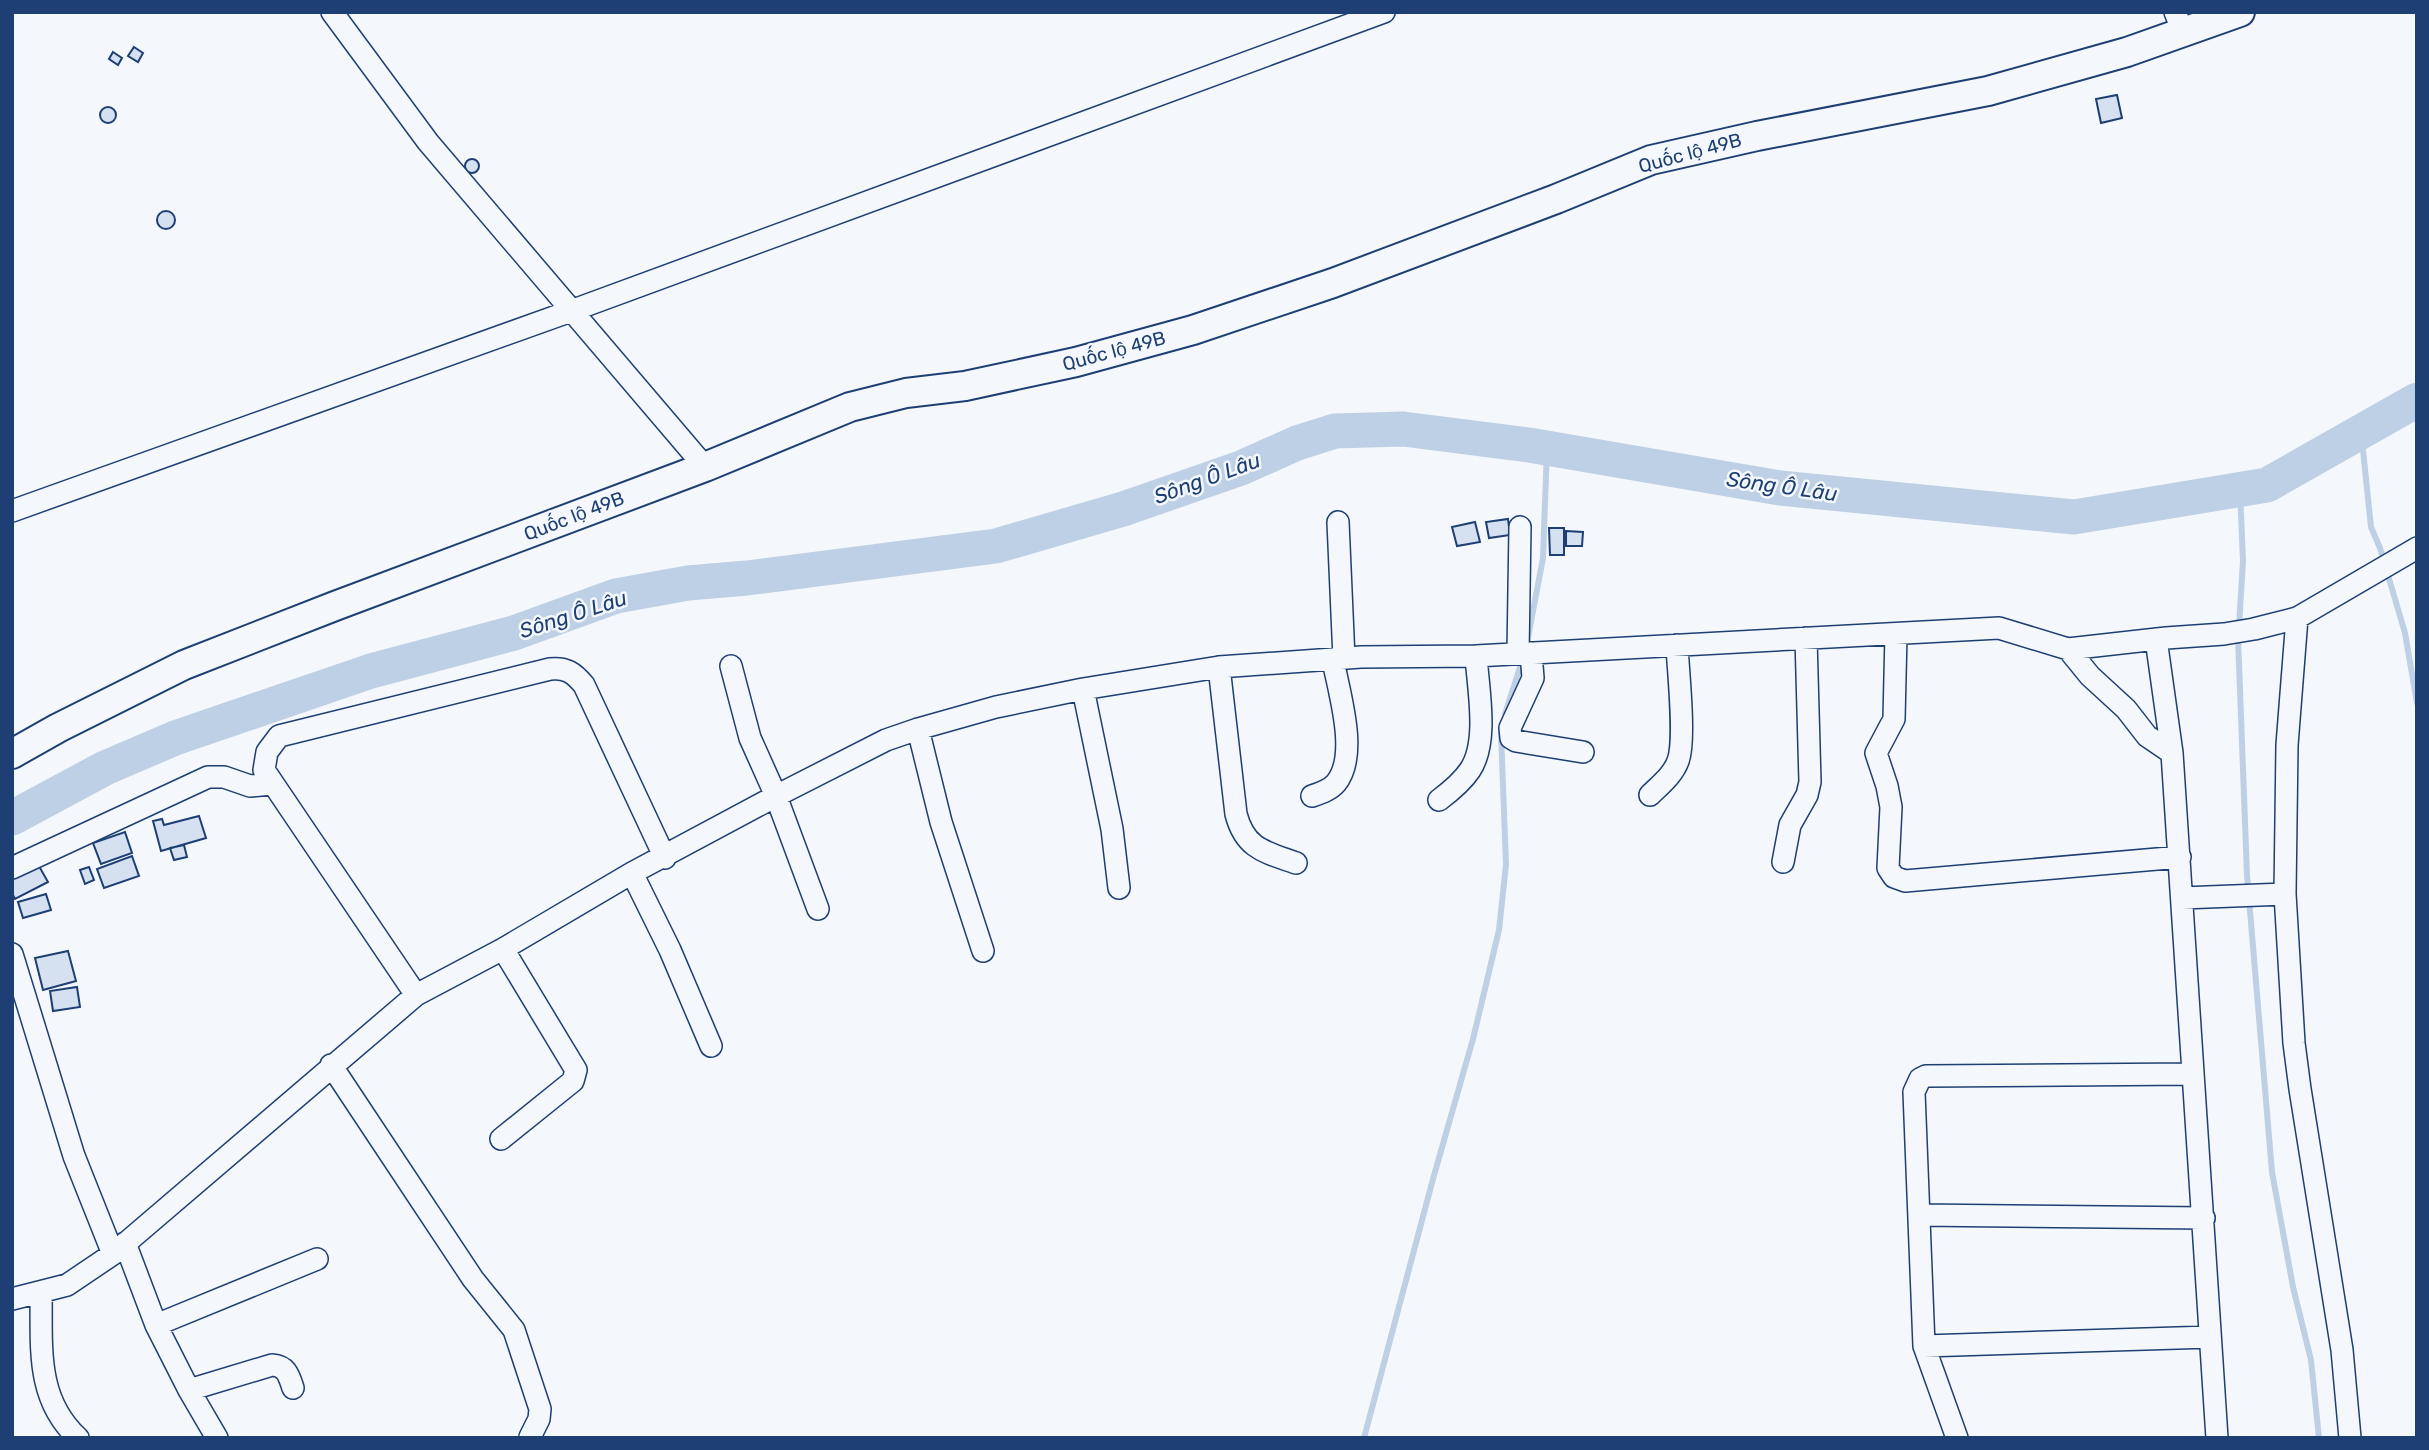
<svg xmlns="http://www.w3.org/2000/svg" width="2429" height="1450" font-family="Rubik,sans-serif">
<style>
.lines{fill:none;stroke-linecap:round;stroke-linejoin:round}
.stream{stroke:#bed0e5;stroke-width:6}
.river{stroke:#bed0e5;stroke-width:35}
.building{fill:#d5e0f0;stroke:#1d3f73;stroke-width:2}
.minor-casing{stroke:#1d3f73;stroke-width:24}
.major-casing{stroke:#1d3f73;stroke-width:32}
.minor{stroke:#f4f7fb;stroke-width:21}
.major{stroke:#f4f7fb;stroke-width:28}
.labels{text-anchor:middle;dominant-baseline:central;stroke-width:5;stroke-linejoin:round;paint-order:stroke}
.street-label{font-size:19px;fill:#1d3f73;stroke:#f4f7fb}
.water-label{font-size:21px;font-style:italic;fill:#1d3f73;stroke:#f4f7fb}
</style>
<rect width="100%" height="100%" fill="#f4f7fb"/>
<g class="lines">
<path class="stream" d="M2361 431 2371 527 2380 548 2405 633 2417 703
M2239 626 2243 561 2240 490
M2238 637 2247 875 2272 1172 2293 1287 2311 1360 2319 1438
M1526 648 1543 558 1547 448
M1505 714 1523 658
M1364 1438 1433 1179 1473 1039 1499 930 1506 865 1501 732"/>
<path class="river" d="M12 818 105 768 175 738 371 671 514 633 616 596 688 583 747 578 996 546 1123 509 1241 468 1297 443 1335 431 1403 429 1529 445 1780 488 2074 517 2267 485 2417 400"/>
</g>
<path class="building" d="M134 47 143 53 138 62 128 56Z
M113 52 122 58 118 65 109 59Z
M2117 95 2122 118 2101 123 2096 99Z
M100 115a8 8 0 1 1 16 0a8 8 0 1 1-16 0Z
M465 166a7 7 0 1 1 14 0a7 7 0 1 1-14 0Z
M157 220a9 9 0 1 1 18 0a9 9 0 1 1-18 0Z
M1508 519 1510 535 1489 538 1486 522Z
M1475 522 1480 542 1457 546 1452 527Z
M1549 528H1564V555H1550Z
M1566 531 1583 532 1582 546H1566Z
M199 816 206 838 161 851 153 821 162 819 164 825Z
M125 832 132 853 101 864 93 843Z
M184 845 187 857 174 860 170 848Z
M132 856 139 876 104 888 97 869Z
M35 859 48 882 15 899 12 893V879L28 871Z
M89 867 94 880 85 884 80 870Z
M46 894 51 910 23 918 18 902Z
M68 951 76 981 43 990 35 958Z
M77 987 80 1007 53 1011 50 991Z"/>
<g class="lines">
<g class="minor-casing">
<path id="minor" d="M332 12 428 142 705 467
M2175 12 2183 32
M12 511 571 311 1384 12
M1338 522 1344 659
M2297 618 2287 745 2285 894 2294 1043 2300 1089 2342 1350 2350 1438
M1896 634 1894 719 1876 753 1887 786 1891 807 1888 868 1894 877 1905 881 2180 857
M2156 639 2172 753 2217 1438
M2068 649 2090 676 2126 709 2147 736 2172 753
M1518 653 1520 527
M1531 653 1533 678 1510 728 1511 738 1516 741 1583 752
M731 666 750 738 776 796 818 909
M1219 667 1236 814C1245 849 1265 852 1296 863
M1083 689 1112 829 1119 888
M918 729 941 822 983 951
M1650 795C1660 785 1673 775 1678 761 1686 740 1678 671 1677 645
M1312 796C1321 793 1330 790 1336 783 1359 755 1339 693 1333 660
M1439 800C1451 791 1462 782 1470 770 1489 742 1478 688 1476 656
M1783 862 1790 825 1807 795 1810 782 1806 638
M12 868 208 777H224L250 786 272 784
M632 873 670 950 711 1046
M2182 898 2285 894
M12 954 74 1156 113 1254
M416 995 264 770 267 752 279 736 550 669C566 667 574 673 584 685L665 858
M331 1065 473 1279 514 1330 540 1409 539 1419 530 1437
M501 1139 573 1081 576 1070 503 949
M1919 1215 2204 1218
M125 1243 156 1325 189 1390 217 1438
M41 1293C42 1346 35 1398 78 1438
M12 1299 67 1285 113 1254 416 995 503 949 632 873 776 796 886 740 918 729 996 707 1083 689 1219 667 1361 657 1476 656 1999 628 2068 649 2166 638 2224 634 2254 629 2297 618 2417 548
M156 1325 317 1259
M1924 1346 2210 1337
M189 1390 272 1365C287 1366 289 1376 293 1388
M1957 1438 1924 1346 1914 1092 1920 1079 1926 1076 2191 1074"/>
</g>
<g class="major-casing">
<path id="major" d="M12 754 58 728 184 665 335 606 705 467 850 407 906 393 965 386 1076 362 1193 330 1333 283 1556 199 1651 160 1757 136 1988 91 2127 52 2240 12"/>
</g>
<use href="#minor" class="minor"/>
<use href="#major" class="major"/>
</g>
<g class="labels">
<g class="street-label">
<text transform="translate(1690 153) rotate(-15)">Quốc lộ 49B</text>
<text transform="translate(1114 351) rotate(-15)">Quốc lộ 49B</text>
<text transform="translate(574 516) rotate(-21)">Quốc lộ 49B</text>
</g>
<g class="water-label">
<text transform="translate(1207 478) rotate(-20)">Sông Ô Lâu</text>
<text transform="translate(1782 486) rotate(8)">Sông Ô Lâu</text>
<text transform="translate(573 614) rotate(-18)">Sông Ô Lâu</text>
</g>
</g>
<rect width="2429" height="1450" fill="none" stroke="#1d3f73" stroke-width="28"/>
</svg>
